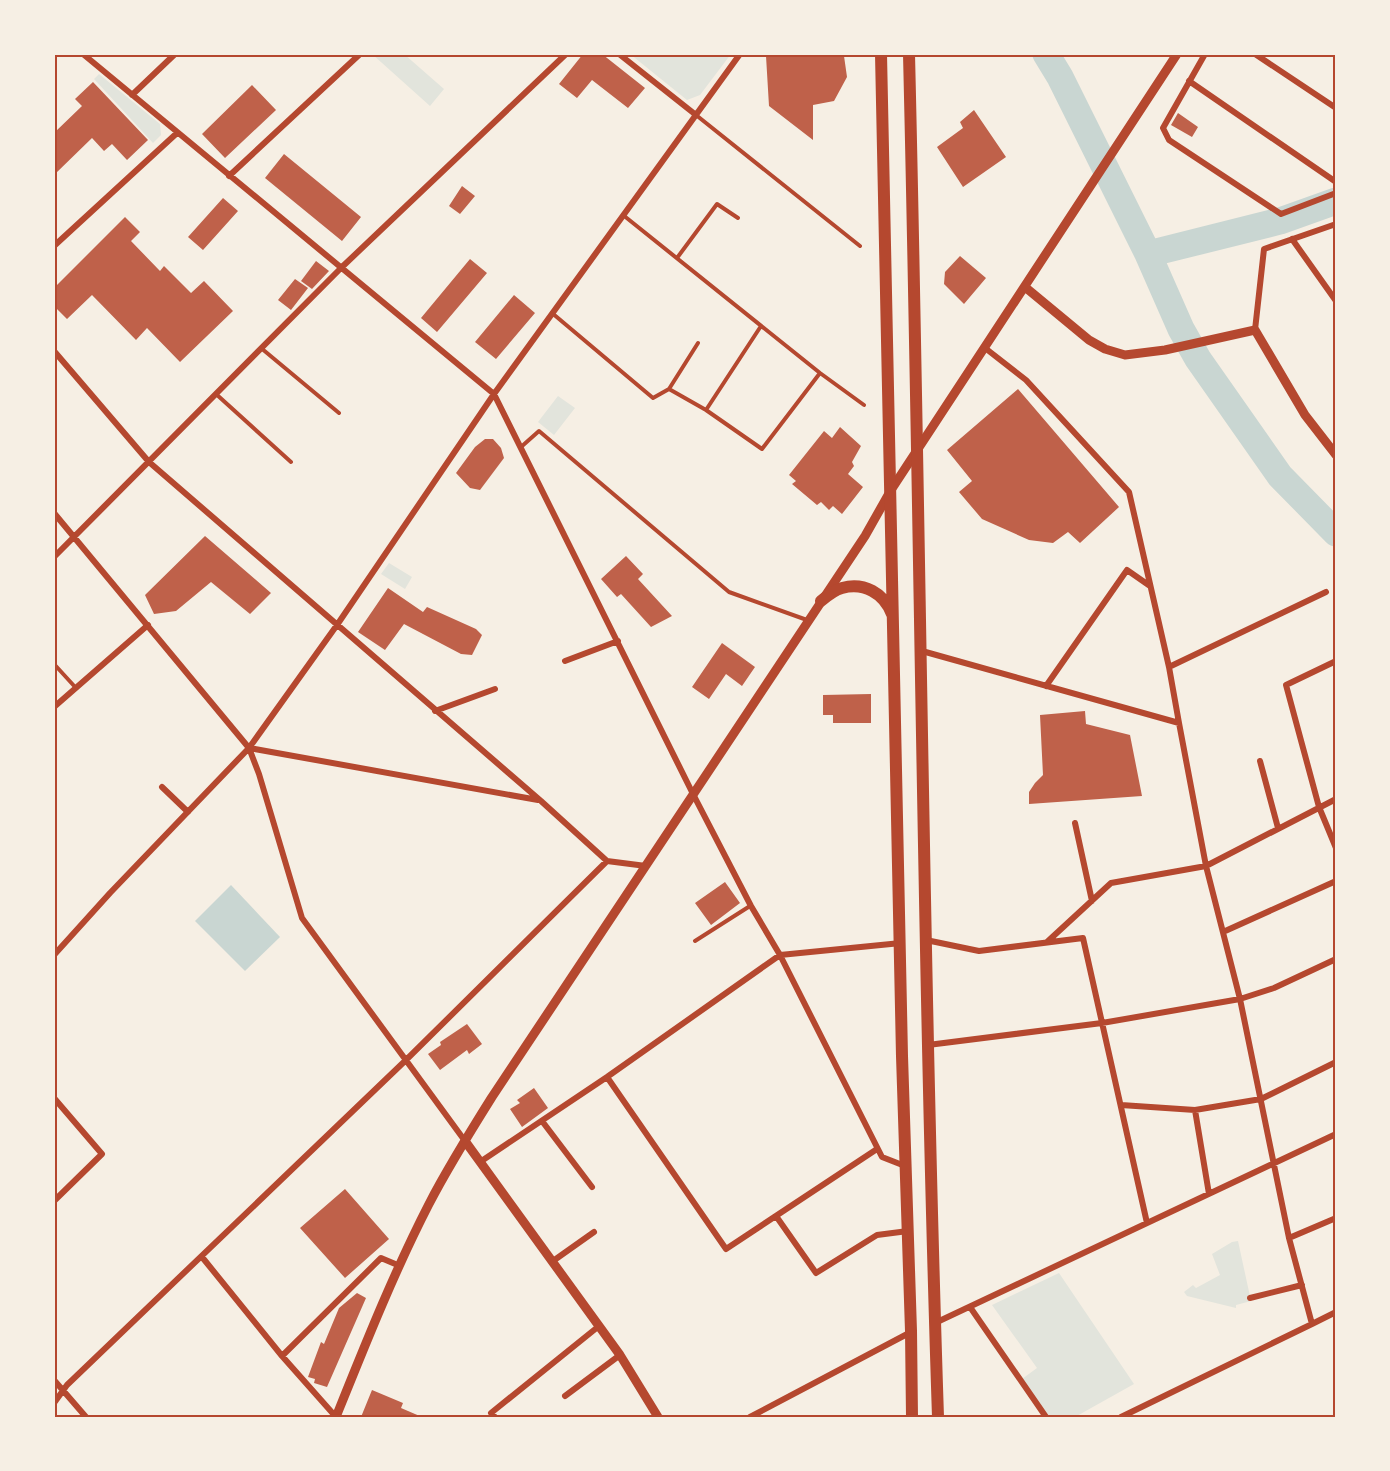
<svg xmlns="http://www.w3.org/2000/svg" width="1390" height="1471" font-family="Commissioner,sans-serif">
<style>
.green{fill:#e2e4dc}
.water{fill:#c9d6d2}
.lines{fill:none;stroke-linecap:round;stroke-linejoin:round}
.river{stroke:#c9d6d2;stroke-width:27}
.building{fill:#bf614a}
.service{stroke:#b5482f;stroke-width:4}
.minor{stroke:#b5482f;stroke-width:6}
.tertiary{stroke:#b5482f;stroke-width:9}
.trunk{stroke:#b5482f;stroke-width:12}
.neatline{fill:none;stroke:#b5482f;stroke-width:2}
</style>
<rect width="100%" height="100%" fill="#f6efe4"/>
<path class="green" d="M372 54H404L444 89 430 106Z
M630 54H731L700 95 687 100Z
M99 74 160 124 161 135 153 143 94 79Z
M558 396 575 408 554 435 538 422Z
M389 563 412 577 405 589 381 574Z
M1238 1241 1251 1301 1236 1305V1308L1187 1296 1184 1292 1193 1285 1196 1288 1220 1275 1212 1254 1232 1242Z
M1059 1273 1134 1384 1075 1417H1048L1022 1379 1037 1368 992 1305Z"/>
<path class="water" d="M231 885 280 937 245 971 195 921Z"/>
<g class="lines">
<path class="river" d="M1046 54 1060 77 1148 254 1181 329 1198 359 1280 476 1336 533
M1148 254 1280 221 1336 201"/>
</g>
<path class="building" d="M583 54H602L645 88 628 108 592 80 577 98 559 84Z
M766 56H844L847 77 834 101 813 105V140L769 106Z
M93 82 148 140 127 160 112 144 104 151 92 138 54 175V133L82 106 75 99Z
M252 85 276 110 225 158 202 134Z
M974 110 1006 157 963 187 937 147 963 128 960 122Z
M1178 113 1198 127 1192 137 1171 125Z
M284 154 361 217 342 241 265 178Z
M462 186 475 196 460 214 449 206Z
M223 198 238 211 203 250 188 237Z
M125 217 140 232 131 241 160 271 164 266 191 293 204 281 233 311 180 362 147 328 136 340 92 295 67 319 54 306V288Z
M960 256 986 278 964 304 944 284 945 272Z
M470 259 487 273 437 332 421 318Z
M316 261 329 271 312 289 301 281Z
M295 279 308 288 291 310 278 300Z
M514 295 535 313 496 359 475 342Z
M1018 389 1119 507 1080 543 1068 532 1053 543 1029 540 982 519 959 492 972 481 947 450Z
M840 427 861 446 852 462 854 466 848 474 863 487 842 514 833 506 829 510 821 502 817 505 792 484 796 481 789 475 824 431 832 438Z
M485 439H493L501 448 504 458 480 490 470 488 456 473 475 447Z
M205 536 271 593 250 614 211 582 176 611 154 614 145 595Z
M626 556 643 574 638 579 672 616 651 627 621 594 617 597 601 579Z
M388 588 423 612 427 607 476 629 482 635 472 655 461 654 404 624 385 650 358 632Z
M722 643 755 667 742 686 726 674 709 699 692 687Z
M871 694V723H833V715H823V695Z
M1085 711 1086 724 1130 735 1142 796 1029 804V792L1035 783 1043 775 1040 715Z
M725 882 740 903 711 925 695 903Z
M467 1024 482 1044 469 1054 467 1050 440 1070 428 1054 441 1045 440 1042Z
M534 1088 548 1108 522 1127 510 1109 520 1103 517 1100Z
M345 1189 389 1239 345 1278 300 1228Z
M357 1293 366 1298 327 1387 314 1383 315 1379 308 1377 321 1342 324 1344 339 1308Z
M372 1390 403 1403 401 1408 422 1417H361Z"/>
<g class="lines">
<path class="service" d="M696 115 860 246
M623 215 820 373 864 405
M677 258 717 204 738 218
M552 313 653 398 669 389 706 410 762 449 820 373
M261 348 339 413
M669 389 698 343
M216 394 291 462
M706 410 761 326
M521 447 539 431 729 592 807 620
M54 664 76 688
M695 941 750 906"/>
<path class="minor" d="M83 54 494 394 693 794 751 906 780 955 882 1157 905 1166
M619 54 696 115
M1205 54 1163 128 1169 140 1281 214 1336 193
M1255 54 1336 108
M1189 81 1336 182
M132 95 175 54
M229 176 360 54
M1292 239 1336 301
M54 246 177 133
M1255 330 1264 249 1336 224
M54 351 149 462 541 801 607 861
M54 513 249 748 259 774 302 918 465 1141
M54 557 342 267 566 54
M922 651 1179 723 1169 667 1129 492 1026 380 985 348
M565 661 618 641
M1336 661 1286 685 1319 807 1336 848
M1169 667 1326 592
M1046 686 1127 570 1150 586
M54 707 148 625
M435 711 495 689
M1179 723 1206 866 1240 999 1289 1238 1312 1324 1336 1312
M249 748 538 800
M1260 761 1278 828
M162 787 188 812
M1075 823 1092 901
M1223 932 1336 881
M926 940 979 951 1083 938 1147 1223
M1047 942 1111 883 1206 866 1336 799
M54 955 110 893 249 748 337 625 494 394 740 54
M928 1045 1102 1023 1240 999 1274 988 1336 959
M607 1077 726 1249 877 1149
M54 1098 102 1154 54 1201
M1121 1105 1195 1110 1261 1099 1336 1062
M1195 1110 1209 1194
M542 1121 592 1187
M480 1162 607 1077 780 955 901 943
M776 1216 816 1273 877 1235 908 1231
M1289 1238 1336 1218
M202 1257 282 1356 336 1417
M553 1261 594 1232
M1250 1298 1302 1285
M970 1307 1046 1417
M935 1323 1336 1134
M282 1356 381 1258 400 1266
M54 1380 86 1417
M565 1396 620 1355
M54 1403 67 1385 406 1060 607 861 646 866
M495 1417 491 1413 599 1326
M750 1417 911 1332
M1121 1417 1312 1324"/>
<path class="tertiary" d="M1025 287 1089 340 1105 349 1125 355 1165 350 1255 330 1305 415 1336 455
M465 1141 620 1355 658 1417
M336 1417C365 1345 394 1272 429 1204 448 1167 470 1132 492 1097L865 536 891 490 1177 54"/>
<path class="trunk" d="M881 54 902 1056 911 1331 912 1417
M909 54C920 508 923 963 938 1417
M821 601C827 596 834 590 842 588 864 582 884 593 892 614"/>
</g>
<rect width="1390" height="1471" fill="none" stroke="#f6efe4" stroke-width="111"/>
<rect x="56" y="56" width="1278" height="1360" class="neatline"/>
</svg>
